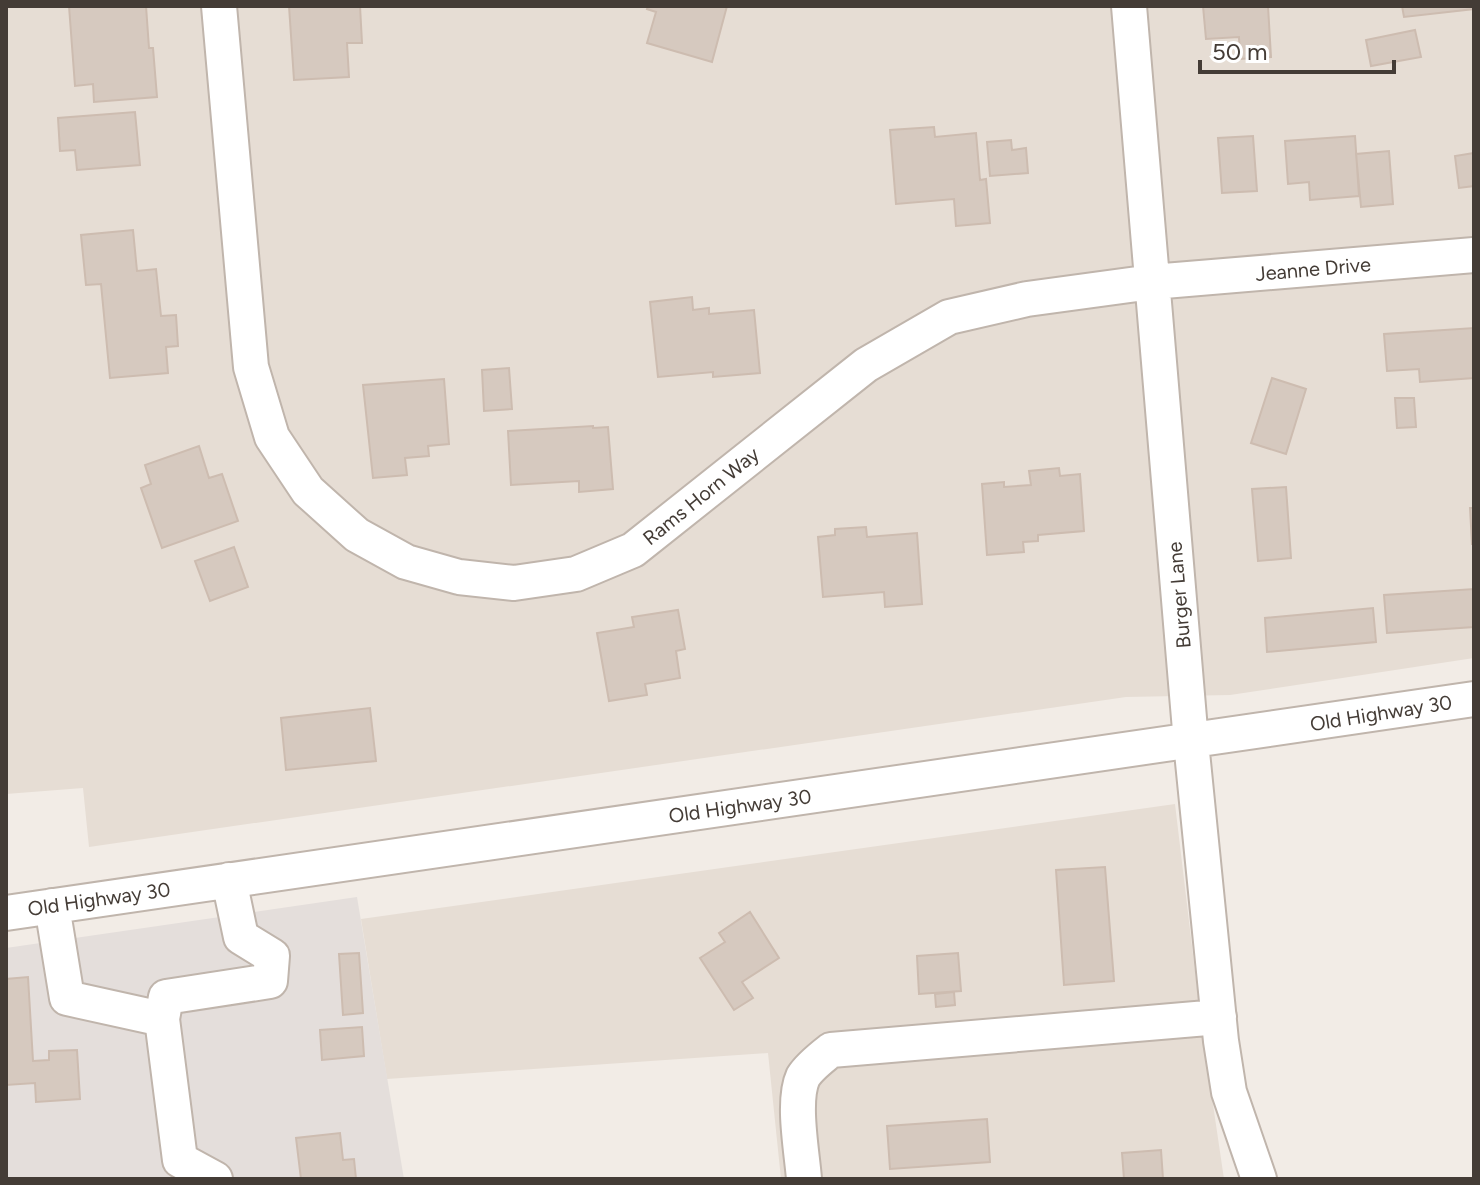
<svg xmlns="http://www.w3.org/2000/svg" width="1480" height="1185" font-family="Figtree,sans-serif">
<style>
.residential{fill:#e6ddd4}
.industrial{fill:#e4dedb}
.building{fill:#d6c9bf;stroke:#cdbcb0;stroke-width:2}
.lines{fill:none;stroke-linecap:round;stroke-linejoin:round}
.minor-casing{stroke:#c0b5ac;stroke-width:38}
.minor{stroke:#fff;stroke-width:34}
.labels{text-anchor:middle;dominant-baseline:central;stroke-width:8;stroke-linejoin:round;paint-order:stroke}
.street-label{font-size:20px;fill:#443c36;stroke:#fff}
</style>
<rect width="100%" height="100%" fill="#f2ece6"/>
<path class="residential" d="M6 6H1474V658L1230 695 1126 697 89 847 83 788 6 794Z
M1175 804 1202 1030 1224 1179H781L768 1053 387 1079 361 919Z"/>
<path class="industrial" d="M357 897 404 1179H6V948Z"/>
<path class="building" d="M69 6H146L149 48H153L157 97 94 102 93 84 75 86Z
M289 6H360L362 43H347L349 77 294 80Z
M648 6H727L712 62 647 43 656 12 647 9Z
M1203 6H1268L1271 57 1240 59 1239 37 1206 39Z
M1402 6H1474V9L1404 17Z
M1415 30 1421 57 1371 66 1366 40Z
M135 112 140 165 77 170 75 150 60 151 58 118Z
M934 127 935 137 976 133 980 180 986 179 990 223 956 226 954 199 896 204 890 130Z
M1253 136 1257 191 1222 193 1218 138Z
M1355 136 1359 196 1310 200 1309 182 1288 184 1285 141Z
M1011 140 1012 150 1026 148 1028 173 990 176 987 142Z
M1389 151 1393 204 1361 207 1356 154Z
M1474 153V186L1459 188 1455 156Z
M133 230 137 271 156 269 161 316 176 315 178 346 166 347 168 373 110 378 101 284 86 285 81 235Z
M692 297 693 310 709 308V314L754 310 760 373 713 377V372L658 377 650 302Z
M1474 328V378L1420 382 1419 369 1387 371 1384 334Z
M509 368 512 409 484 411 482 370Z
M1272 378 1306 389 1286 454 1251 443Z
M444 379 449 444 428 446 429 456 405 458 407 475 373 478 363 385Z
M1395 398H1414L1416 427 1397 428Z
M593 426V428L608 427 613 489 579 492V481L511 485 508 431Z
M199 446 209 478 222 474 238 521 162 548 141 488 151 484 145 465Z
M1059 468 1060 476 1080 474 1084 531 1038 535V541L1023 542 1024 552 987 555 982 484 1004 482V487L1031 485 1029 471Z
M1286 487 1291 558 1258 561 1252 489Z
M1470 508H1474V544H1472Z
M866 527 867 537 917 533 922 604 885 607 884 592 823 597 818 537 835 535V529Z
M234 547 248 587 210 601 195 561Z
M1474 589V627L1387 633 1384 595Z
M1373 608 1376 642 1267 652 1265 618Z
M678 610 685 649 676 651 680 678 645 684 647 695 609 701 597 633 634 627 632 617Z
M370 708 376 761 286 770 281 718Z
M1105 867 1114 981 1064 985 1056 870Z
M750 912 779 958 742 982 753 998 734 1010 700 958 725 942 719 933Z
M359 953 363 1013 343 1015 339 954Z
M958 953 961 991 919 994 917 956Z
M28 977 33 1061 49 1060V1051L77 1050 80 1099 36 1102 35 1083 6 1085V979Z
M954 992 955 1005 936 1007 935 994Z
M362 1027 364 1056 322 1060 320 1030Z
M987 1119 990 1162 890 1169 887 1126Z
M340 1133 343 1160 354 1159 356 1179H301L296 1138Z
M1161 1150 1163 1179H1124L1122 1153Z"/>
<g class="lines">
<g class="minor-casing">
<path id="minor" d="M219 6 251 367 272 437 308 491 357 535 406 562 459 577 514 583 576 574 633 550 866 365 949 317 1027 299 1152 282 1474 255
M1129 6 1191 742 1221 1041 1229 1092 1259 1179
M52 906 67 998 162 1019 180 1160 215 1179
M6 913 1474 699
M162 1019 166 997 270 981 272 956 241 937 229 880
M804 1179C802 1152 792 1101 803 1077 809 1067 822 1057 831 1050L1219 1017"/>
</g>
<use href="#minor" class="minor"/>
</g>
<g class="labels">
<g class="street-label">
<text transform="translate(1313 269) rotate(-5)">Jeanne Drive</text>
<text transform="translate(701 496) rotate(-39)">Rams Horn Way</text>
<text transform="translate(1179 595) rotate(-95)">Burger Lane</text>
<text transform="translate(1381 713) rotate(-9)">Old Highway 30</text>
<text transform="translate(740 806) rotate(-8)">Old Highway 30</text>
<text transform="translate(99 899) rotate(-8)">Old Highway 30</text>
</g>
</g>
<rect width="1480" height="1185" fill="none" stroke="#443c36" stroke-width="16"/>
<path d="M1200 60v12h194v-12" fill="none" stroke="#443c36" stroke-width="4"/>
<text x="1212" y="60" font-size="24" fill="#443c36" stroke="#ffffff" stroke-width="6" paint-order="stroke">50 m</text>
</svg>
